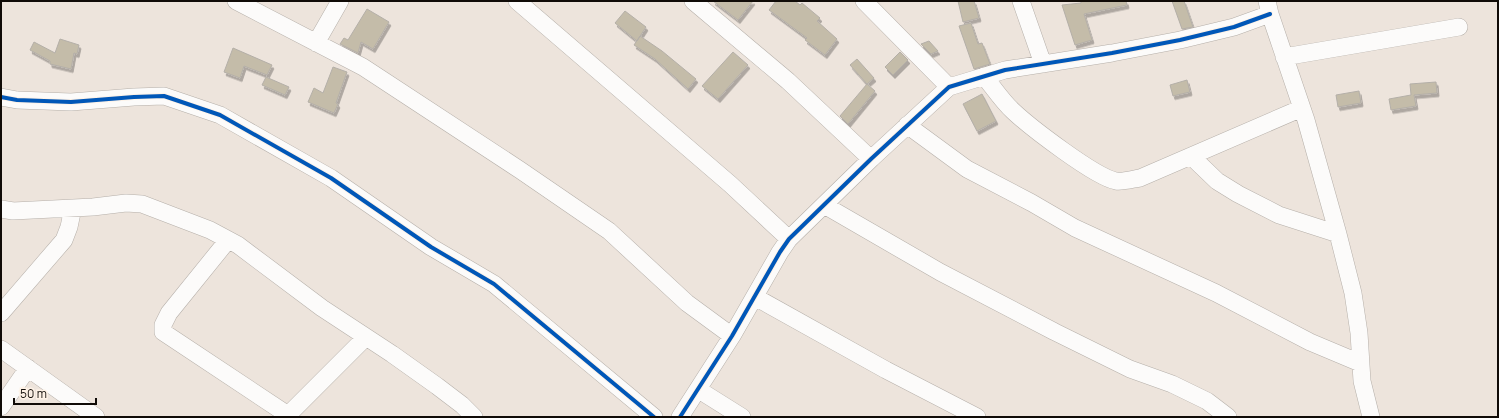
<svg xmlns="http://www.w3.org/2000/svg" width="1499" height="418" font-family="Manrope,sans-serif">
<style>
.building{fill:#c4bca9;stroke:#b4afa8;filter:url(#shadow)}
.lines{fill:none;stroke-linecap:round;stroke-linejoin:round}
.minor-casing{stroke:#b5afa9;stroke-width:18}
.minor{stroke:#fcfbfa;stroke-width:17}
.cycleway-casing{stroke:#fef2e6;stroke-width:6}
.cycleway{stroke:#0057b8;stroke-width:4}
</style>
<defs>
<filter id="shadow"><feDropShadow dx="2" dy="3.5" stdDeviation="0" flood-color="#0004"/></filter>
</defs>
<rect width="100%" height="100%" fill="#ede4dc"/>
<path class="building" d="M713 1H753L738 20Z
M776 1H795L800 5 802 3 820 18 817 21 837 39 825 55 805 40 807 38 769 10Z
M958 1H974L979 18 963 22Z
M1081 1H1126L1127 5 1084 14 1092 40 1075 45 1062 5 1081 3Z
M1172 1H1184L1193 27 1182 29Z
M367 9 389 22 373 49 361 42 358 53 340 44 344 38 348 40Z
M625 11 646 27 637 41 615 23Z
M971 23 978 44 982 43 990 64 974 69 959 26Z
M640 36 662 51 696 79 688 89 655 59 634 45Z
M60 39 79 45 77 54 74 53 71 69 50 64V61L30 50 34 42 55 53Z
M929 41 938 51 931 54 921 44Z
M233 48 272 65 267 75 244 66 240 78 224 72Z
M733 52 748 65 718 99 702 86Z
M900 52 908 60 893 75 885 67Z
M857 59 874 78 867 84 850 65Z
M333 67 347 72 336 103 338 104 334 113 308 102 314 88 323 93Z
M266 77 289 87 285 95 262 85Z
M1187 80 1190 92 1173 96 1170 85Z
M1436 82 1437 93 1414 95 1416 106 1391 110 1389 99 1411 95 1410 84Z
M867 84 875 91 848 124 840 116Z
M1359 91 1361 103 1338 107 1336 95Z
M982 94 996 121 977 131 963 104Z"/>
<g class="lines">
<g class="minor-casing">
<path id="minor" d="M236 1 363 67 520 170 609 231 687 303 732 336
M517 1 730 184 789 239
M693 1 788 81 871 159
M864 1 949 87
M1021 1 1043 64
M1267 1 1270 14 1306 120 1338 234 1353 293 1359 333 1362 381 1371 417
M316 43 340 1
M1284 57 1459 27
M984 76C993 87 1002 101 1013 111 1030 127 1095 177 1116 181 1123 182 1133 179 1140 178L1302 108
M1 97 17 100 71 102 134 97 164 96 220 115 331 178 431 247 494 284 654 417
M907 125 967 169 1032 203 1075 228 1216 293 1310 342 1360 363
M1191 156 1217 181 1238 194 1279 215 1338 234
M824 205 940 272 1055 332 1130 369 1172 384 1207 401 1228 417
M1 209 13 211 93 207 126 203 142 204 210 230 238 245 322 308 392 354 437 386 462 405 474 417
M228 240 169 313 163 325V332L291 417
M755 297 886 370 977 417
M1 313 64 240 69 227 73 208
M1 349 96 417
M699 390 742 417
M1 407 28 368
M288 415 366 337
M680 417 732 336 780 252 789 239 871 159 949 87 1005 70 1112 53 1180 40 1234 27 1270 14"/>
</g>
<use href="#minor" class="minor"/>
<g class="cycleway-casing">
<path id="cycleway" d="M1 97 17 100 71 102 134 97 164 96 220 115 331 178 431 247 494 284 654 417
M680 417 732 336 780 252 789 239 871 159 949 87 1005 70 1112 53 1180 40 1234 27 1270 14"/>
</g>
<use href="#cycleway" class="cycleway"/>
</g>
<rect width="1499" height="418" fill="none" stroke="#100b07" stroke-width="4"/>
<path d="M14 398v6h82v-6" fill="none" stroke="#100b07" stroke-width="2"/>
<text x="20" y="398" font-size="12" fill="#100b07" stroke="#fef2e6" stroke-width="3" paint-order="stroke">50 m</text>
</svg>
